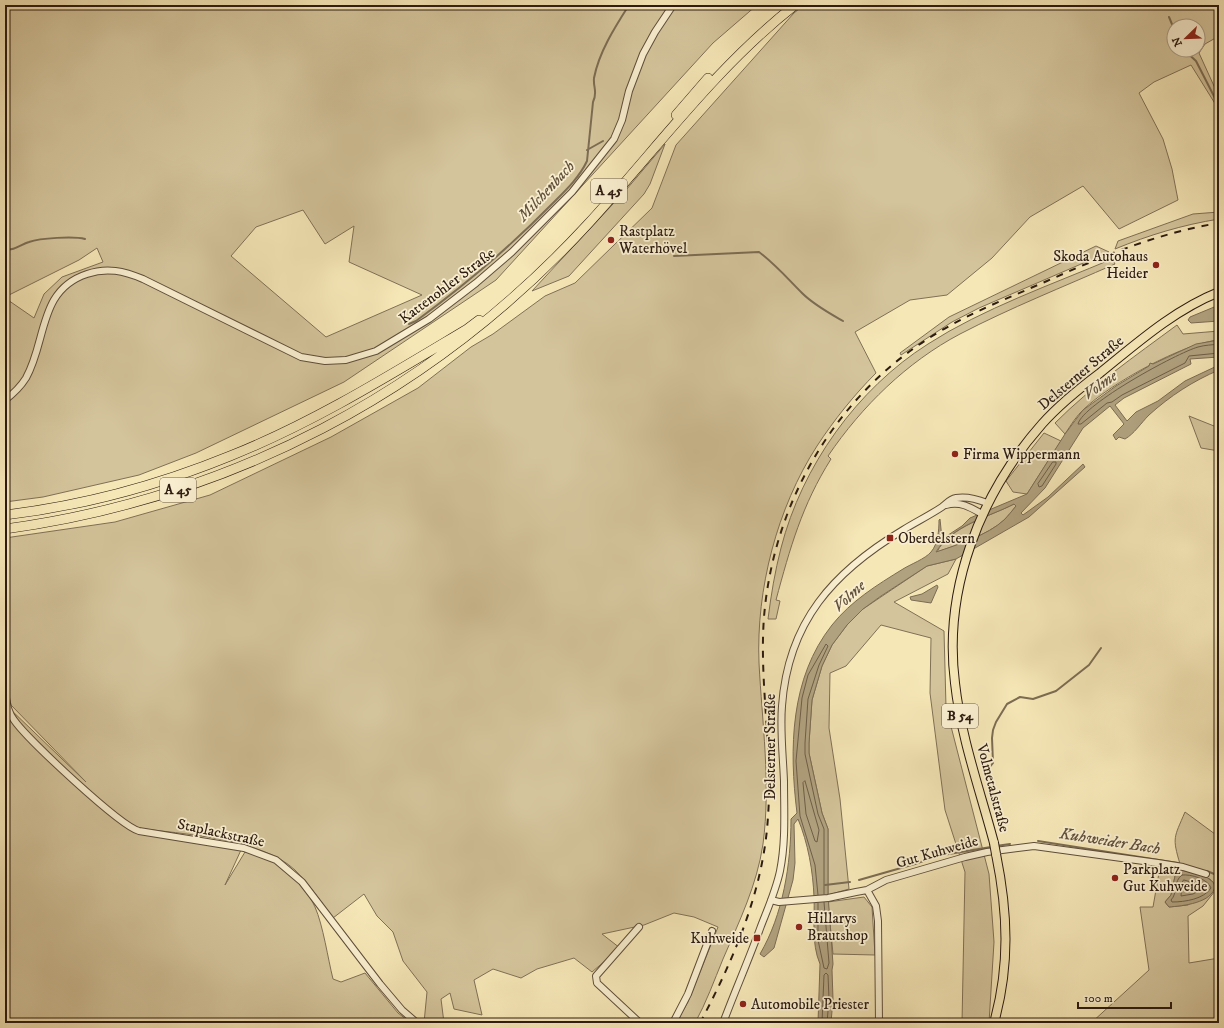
<svg xmlns="http://www.w3.org/2000/svg" width="1224" height="1028" font-family="'IM FELL DW Pica',serif">
<style>
.green{fill:#d4c49b;stroke:#807056;fill-rule:evenodd}
.water{fill:#b1a27f;stroke:#7c6c53;fill-rule:evenodd}
.lines{fill:none;stroke-linecap:round;stroke-linejoin:round}
.shore{stroke:#6e5e48;stroke-width:1}
.stream{stroke:#7c6c53;stroke-width:2}
.minor-casing{stroke:#5e4e3a;stroke-width:8}
.major-casing{stroke:#2c1b11;stroke-width:10}
.highway-casing{stroke:#2c1b11;stroke-width:10}
.minor{stroke:#f9efd0;stroke-width:6}
.major{stroke:#f6e7b7;stroke-width:8}
.highway{stroke:#f6e7b7;stroke-width:9}
.rail{stroke:#2c1b11;stroke-width:2;stroke-dasharray:7 7;stroke-linecap:butt}
.major-bridge-casing{stroke:#2c1b11;stroke-width:10;stroke-linecap:butt}
.major-bridge{stroke:#f6e7b7;stroke-width:8}
.poi-dot{fill:#8f2418;stroke:#f9efd0;stroke-width:1.5}
.labels{text-anchor:middle;dominant-baseline:central;stroke-width:3.5;stroke-linejoin:round;paint-order:stroke}
.shield{fill:#f9efd0;stroke:#6a5b4a;stroke-width:1}
.shield-label{font-size:14px;font-weight:bold;fill:#2c1b11}
.poi-label{font-size:15px;fill:#2c1b11;stroke:#f9efd0;text-anchor:start}
.street-label{font-size:15px;fill:#2c1b11;stroke:#f9efd0}
.water-label{font-size:16px;font-style:italic;fill:#61513d;stroke:#f9efd0}
</style>
<rect width="100%" height="100%" fill="#f6e7b7"/>
<filter id="stains"><feTurbulence type="fractalNoise" baseFrequency=".005" numOctaves="4"/><feColorMatrix values="0 0 0 0 .2 0 0 0 0 .09 0 0 0 0 .02 0 0 0 .5 -.17"/></filter>
<radialGradient id="worn" r=".72"><stop offset=".6" stop-color="#630" stop-opacity="0"/><stop offset="1" stop-color="#630" stop-opacity=".3"/></radialGradient>
<path class="green" d="M5 5H757L713 43 496 280 344 382 196 453 139 475 43 497 5 502V298L34 318 44 294 62 277 103 262 97 248 79 260 5 297ZM303 210 325 244 354 226 349 262 422 295 326 337 231 256 256 227Z
M804 5H1219V36L1205 44 1199 53 1219 97V110L1191 65 1154 82 1139 93 1163 139 1172 169 1178 200 1119 229 1083 186 1030 217 992 258 947 295 910 300 855 332 876 373C854 395 834 420 817 446 777 508 756 589 759 663 762 722 771 784 763 844 757 885 739 922 723 959 714 981 706 1003 695 1023H676L688 1002 718 927 694 917 674 913 644 925 602 934 620 948 592 972 574 958 537 969 521 978 493 969 474 980 482 1015 454 1009 450 993 441 999 444 1023H424L427 992 403 961 393 932 377 916 364 894 333 918C321 902 310 885 295 870 261 838 182 834 136 828L135 832 241 850 225 885 245 852C274 854 303 881 315 907 323 925 328 959 333 979L341 982 365 973 398 1013 411 1023H5V694L7 706 86 782 11 705 5 674V538L115 522 210 495 331 437 418 388 471 347 493 334 545 296 575 283 652 208 676 145 794 13ZM1174 26H1198V50H1174Z
M665 144 650 184 644 194 569 276 532 291 626 190Z
M1219 212V219C1182 225 1149 235 1115 249L1118 241 1193 214Z
M1096 246 1109 252 979 308 952 322 901 355 900 353 949 317Z
M1112 259 1115 264C1063 287 1010 308 960 334 907 362 862 406 828 456L831 459C802 505 790 548 776 600L780 601 776 619H768C771 595 775 571 781 548 802 466 857 389 928 344 982 309 1053 284 1112 259Z
M1177 325 1183 334 1219 331V340C1183 343 1110 384 1084 409 1076 416 1071 425 1065 434L1055 423C1092 386 1135 356 1177 325Z
M1189 416 1219 428V451L1201 448Z
M1044 433 1061 441 1027 494 1013 492 1006 481Z
M1014 504 1016 506C1012 511 1008 516 1004 520 988 535 957 545 937 552 949 527 991 516 1014 504Z
M956 559 948 574 894 602 944 631 946 707 989 874 994 942 989 1023H962L965 872 945 810 930 693 931 638 881 625 846 666 830 673 829 728 840 799 849 889 828 895V829L822 813 809 753V743L812 700 822 666 832 645 847 625 863 609 927 566Z
M1185 812 1219 837V886L1203 906 1188 916 1189 963 1219 958V1023H1091L1149 970 1140 907H1153L1160 867 1180 864C1172 837 1174 838 1185 812ZM1181 870 1210 879 1215 886 1188 905 1169 907 1165 902 1171 895 1175 876Z
M864 897 872 907 875 955 833 954 828 902Z"/>
<path class="water" d="M1219 305V321L1191 323 1188 320 1190 317Z
M1219 340V357L1190 359 1191 364 1124 398 1115 405 1127 421 1136 412 1158 401 1185 381 1219 365V370C1193 381 1170 396 1149 415 1141 423 1134 434 1125 439L1119 437 1116 440 1113 435 1124 424 1110 406 1083 428 1045 488 1021 513 1023 515 1048 497 1083 464 1085 467 1029 517 956 559 927 566 881 596 863 609 847 625 832 645 822 666 812 700 809 743V753L822 813 828 829V895L833 964 832 970 833 999 831 1023H818L820 964C811 943 815 919 814 897 813 871 808 843 798 819L794 824 795 863 793 880 774 948 764 957 760 954C783 915 791 864 791 819L797 813C789 749 790 678 832 625 851 601 877 585 903 569 911 564 925 559 931 552 938 544 939 530 939 520L940 519 942 539 962 526 970 518 1027 494 1065 434 1083 410 1116 386 1149 366 1150 363 1153 364 1196 344ZM1014 504 1016 506C1012 511 1008 516 1004 520 988 535 957 545 936 552 952 525 989 517 1014 504Z
M937 585 938 587 931 603 911 600 910 597 922 594Z
M1181 870 1205 876 1213 882 1215 886C1213 903 1182 906 1169 907L1165 902 1171 895 1175 876Z"/>
<g class="lines">
<path class="shore" d="M1219 344C1212 345 1205 345 1198 347 1177 353 1083 404 1078 424H1081L1107 403 1112 402 1122 395 1185 363 1189 356 1219 353
M1053 462H1056V464L1042 486 1039 487 1038 484Z
M805 781 819 830 817 842 815 841 806 814 803 783Z
M1182 875C1191 874 1208 879 1211 888 1204 899 1185 902 1172 902L1171 900C1178 893 1173 881 1182 875Z
M1184 880 1201 885 1204 888 1193 894 1181 896 1182 883Z
M818 895 815 865 800 816 796 761 802 698 808 675 826 644 828 646 819 665 808 699 805 743V754L818 814 824 829V894
M818 903V940L824 968 827 969 829 963 824 902
M822 1023 824 975 826 973 828 975 829 999 827 1023"/>
<path class="stream" d="M1169 17 1174 29
M1184 50 1196 61 1219 106
M587 150 603 141
M5 249C14 251 20 245 29 242 40 238 74 236 85 239
M674 256 759 252C775 264 788 279 802 293 814 305 829 313 843 321
M409 324 416 321C465 285 510 247 552 204 565 191 579 178 587 161L593 102C598 92 593 88 594 78 599 52 615 27 629 5
M989 768 993 763 992 738 993 730 996 722 1007 704 1020 697 1033 699 1056 691 1089 665 1101 648
M1038 841 1178 863
M996 846 1010 844
M1207 871 1219 876
M859 880 915 864 937 856 991 847
M825 885 850 882"/>
<g class="minor-casing">
<path id="minor" d="M5 400C13 394 21 386 26 378 47 341 38 290 87 274 107 267 124 271 143 279L301 357 325 361 346 360 376 351 429 319 476 283 512 252 572 192 614 139 622 120 629 91 643 54 655 32 673 5
M946 505C960 501 970 507 982 514
M5 694C7 704 8 712 14 720 27 739 120 826 139 831L244 848 276 860 302 882 380 984 402 1010 417 1023
M867 890 876 906 878 921 879 1023
M771 900 779 902 828 898 856 892 867 890 886 880 965 857 987 852 1034 846 1158 863 1183 867 1206 874
M639 927 596 976 597 983 640 1023
M673 1023 688 994 712 931
M723 1023C735 991 749 959 761 926 768 908 776 890 780 871 786 841 784 811 784 781 783 756 780 730 782 706 788 622 833 572 903 530 916 522 930 515 942 507 947 503 950 499 956 498 967 496 977 499 987 503"/>
</g>
<g class="major-casing">
<path id="major" d="M994 843C980 790 961 738 955 683 943 589 980 494 1042 424 1059 405 1080 388 1100 373 1137 343 1174 310 1219 292
M994 1023C1010 965 1008 913 996 854"/>
</g>
<g class="highway-casing">
<path id="highway" d="M676 115 708 78
M5 515C81 506 159 485 230 456 313 423 390 375 467 329L479 320
M5 529C231 498 432 393 587 225 655 151 715 68 795 5"/>
</g>
<use href="#minor" class="minor"/>
<use href="#major" class="major"/>
<use href="#highway" class="highway"/>
<path class="rail" d="M700 1023C734 959 764 889 768 816 773 750 759 683 764 617 773 506 832 401 926 340 964 315 1006 299 1047 281 1103 256 1158 233 1219 223"/>
<g class="major-bridge-casing">
<path id="major-bridge" d="M994 843 996 854"/>
</g>
<use href="#major-bridge" class="major-bridge"/>
</g>
<g class="poi-dot">
<circle cx="611" cy="240" r="4"/>
<circle cx="1156" cy="265" r="4"/>
<circle cx="955" cy="454" r="4"/>
<rect x="886" y="534" width="8" height="8" rx="2"/>
<circle cx="1115" cy="878" r="4"/>
<circle cx="799" cy="927" r="4"/>
<rect x="753" y="934" width="8" height="8" rx="2"/>
<circle cx="743" cy="1004" r="4"/>
</g>
<g class="labels">
<g class="shield">
<rect x="591" y="179" width="36" height="24" rx="3"/>
<rect x="160" y="478" width="36" height="24" rx="3"/>
<rect x="942" y="704" width="36" height="24" rx="3"/>
</g>
<g class="shield-label">
<text x="609" y="191">A 45</text>
<text x="178" y="490">A 45</text>
<text x="960" y="716">B 54</text>
</g>
<g class="poi-label">
<text x="619" y="231">Rastplatz<tspan x="619" dy="17">Waterhövel</tspan></text>
<text x="1148" y="256" text-anchor="end">Skoda Autohaus<tspan x="1148" dy="17">Heider</tspan></text>
<text x="963" y="454">Firma Wippermann</text>
<text x="898" y="538">Oberdelstern</text>
<text x="1123" y="869">Parkplatz<tspan x="1123" dy="17">Gut Kuhweide</tspan></text>
<text x="807" y="918">Hillarys<tspan x="807" dy="17">Brautshop</tspan></text>
<text x="749" y="938" text-anchor="end">Kuhweide</text>
<text x="751" y="1004">Automobile Priester</text>
</g>
<g class="street-label">
<text transform="translate(447 286) rotate(-37)">Kattenohler Straße</text>
<text transform="translate(1081 373) rotate(-40)">Delsterner Straße</text>
<text transform="translate(770 747) rotate(-90)">Delsterner Straße</text>
<text transform="translate(993 788) rotate(75)">Volmetalstraße</text>
<text transform="translate(221 833) rotate(12)">Staplackstraße</text>
<text transform="translate(937 852) rotate(-16)">Gut Kuhweide</text>
</g>
<g class="water-label">
<text transform="translate(546 191) rotate(-47)">Milchenbach</text>
<text transform="translate(1100 385) rotate(-36)">Volme</text>
<text transform="translate(849 596) rotate(-43)">Volme</text>
<text transform="translate(1110 841) rotate(9)">Kuhweider Bach</text>
</g>
</g>
<rect width="1224" height="1028" fill="none" stroke="#f6e7b7" stroke-width="20"/>
<rect x="6" y="6" width="1212" height="1016" fill="none" stroke="#2c1b11" stroke-width="2"/>
<rect x="10" y="10" width="1204" height="1008" fill="none" stroke="#2c1b11"/>
<g transform="translate(1186 38) rotate(247)"><circle r="19" fill="#f9efd0" stroke="#a79a84"/>
<path d="M0-3L7 15L0 10L-7 15Z" fill="#8f2418"/>
<text y="-6" font-size="11" font-weight="bold" text-anchor="middle" fill="#2c1b11">N</text>
</g>
<path d="M1078 1002v6h93v-6" fill="none" stroke="#2c1b11" stroke-width="2"/>
<text x="1084" y="1002" font-size="12" fill="#2c1b11" stroke="#f9efd0" stroke-width="3" paint-order="stroke">100 m</text>
<rect width="100%" height="100%" filter="url(#stains)"/>
<rect width="100%" height="100%" fill="url(#worn)"/>
</svg>
